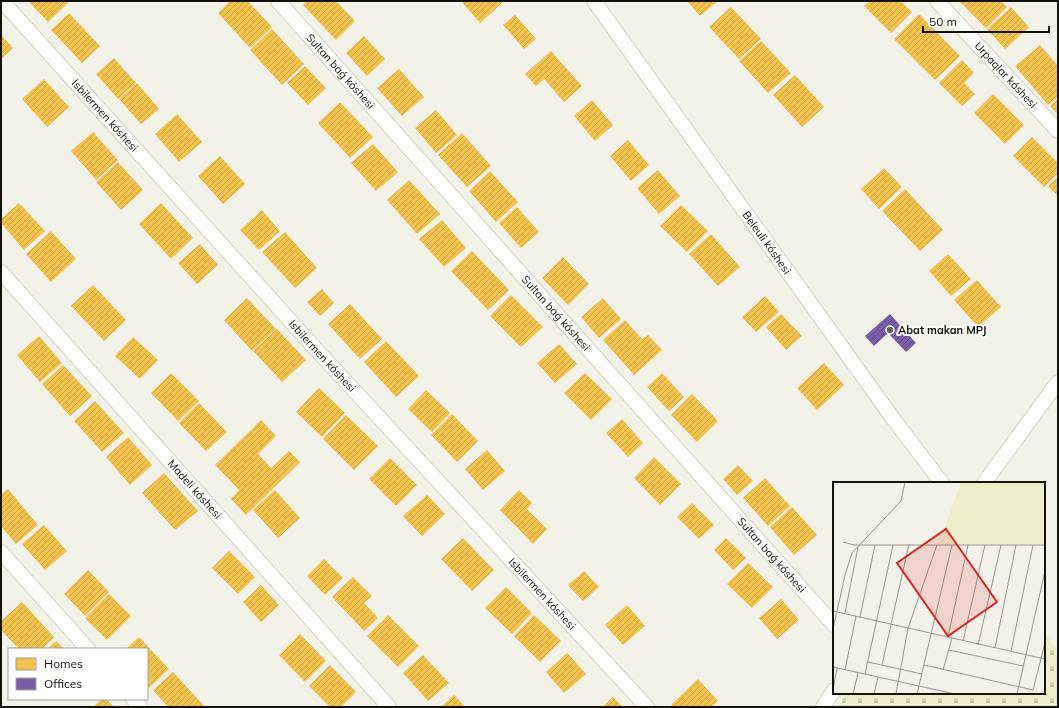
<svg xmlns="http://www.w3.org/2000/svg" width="1059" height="708" font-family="Mulish,sans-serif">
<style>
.cemetery{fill:url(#cemetery-stones)}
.homes{fill:url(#homes-hatch)}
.offices{fill:url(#offices-hatch)}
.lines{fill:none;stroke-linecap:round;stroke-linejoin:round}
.street-casing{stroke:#d0d0c8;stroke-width:16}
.street{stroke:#fdfdfc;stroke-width:14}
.poi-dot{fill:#606058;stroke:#fff;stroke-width:1.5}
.labels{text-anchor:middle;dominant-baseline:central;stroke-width:4;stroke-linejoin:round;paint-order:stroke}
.street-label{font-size:11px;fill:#12120b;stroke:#fff}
.poi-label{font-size:11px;font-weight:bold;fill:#12120b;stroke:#fff;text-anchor:start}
.inset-road{fill:none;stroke:#989890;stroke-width:1}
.view{fill:#d62828;fill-opacity:0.15;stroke:#d62828;stroke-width:2}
.inset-edge{fill:none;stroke:#12120b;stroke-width:2}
</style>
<defs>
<pattern id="cemetery-stones" width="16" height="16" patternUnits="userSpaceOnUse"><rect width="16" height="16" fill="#efeeca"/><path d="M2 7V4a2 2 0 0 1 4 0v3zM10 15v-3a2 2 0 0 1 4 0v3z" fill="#cccbac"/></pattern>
<pattern id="homes-hatch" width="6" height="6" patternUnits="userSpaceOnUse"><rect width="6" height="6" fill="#f2c14e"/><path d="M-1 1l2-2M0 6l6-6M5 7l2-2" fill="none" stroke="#cea543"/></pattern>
<pattern id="offices-hatch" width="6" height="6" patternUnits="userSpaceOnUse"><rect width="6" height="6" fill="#7b5ea7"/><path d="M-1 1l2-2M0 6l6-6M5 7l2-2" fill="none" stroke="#634c86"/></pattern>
</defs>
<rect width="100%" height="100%" fill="#f2f2e8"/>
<path class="cemetery" d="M1044 631 1058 652V707H837L847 693H1044Z"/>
<path class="homes" d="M28 1H70L48 22Z
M230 1H248L272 27 250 48 218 13Z
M307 1H336L355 21 336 40 303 5Z
M461 1H501L502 3 480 23Z
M687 1H718L700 16Z
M870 1H900L912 12 891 33 864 6Z
M959 1H1001L1007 7 986 28Z
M731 7 761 39 739 59 709 27Z
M1011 7 1029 27 1005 49 987 29Z
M69 13 100 46 82 63 51 30Z
M919 14 960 56 935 80 894 39Z
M515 15 536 39 524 49 503 25Z
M272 29 304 64 282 85 250 50Z
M1 35 13 48 1 59Z
M364 36 385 59 367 76 346 53Z
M761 41 791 73 768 93 739 61Z
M1040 45 1058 66V97L1048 105 1015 66Z
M551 51 582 86 564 102 544 79 536 86 525 74Z
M114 58 136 83 118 99 96 74Z
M962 60 974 73 964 83 975 94 962 106 939 83Z
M305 66 326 88 308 105 287 83Z
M399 69 424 97 402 116 377 88Z
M795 75 824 107 802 127 773 95Z
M44 79 69 107 47 127 22 99Z
M137 83 159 109 141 124 119 99Z
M993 94 1024 125 1005 144 974 113Z
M1058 99V115L1050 106Z
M592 100 613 125 595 141 574 116Z
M340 102 373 137 350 158 318 123Z
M436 110 457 135 436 153 415 128Z
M177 114 202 142 179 162 155 134Z
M93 132 118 160 96 180 71 151Z
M462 133 491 166 467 187 438 155Z
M1032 137 1058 163V173L1044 187 1013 156Z
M628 140 649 165 631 181 610 156Z
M373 144 398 172 376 191 351 163Z
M220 156 245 184 223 204 198 176Z
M118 162 143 190 121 210 96 182Z
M884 168 902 187 879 209 861 189Z
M658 170 680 196 659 214 637 188Z
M490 171 518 202 496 222 469 191Z
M1058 177V196L1048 186Z
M409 180 440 214 417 234 387 200Z
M905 189 943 230 920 251 882 211Z
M19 203 45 231 24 250 1 223V219Z
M161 203 193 238 171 259 139 224Z
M681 205 708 231 687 252 660 226Z
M517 207 539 232 521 248 499 223Z
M262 210 280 231 259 250 240 230Z
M442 220 466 248 444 267 419 239Z
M51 231 76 259 51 282 26 254Z
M285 232 317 268 295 288 262 252Z
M711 234 740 267 718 286 689 254Z
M200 244 218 265 197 284 178 263Z
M472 251 509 290 488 310 451 271Z
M948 254 971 279 951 296 929 271Z
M563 257 589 284 568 305 542 278Z
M977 280 1001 307 978 327 954 300Z
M93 285 126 320 104 341 71 306Z
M322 289 334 303 320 316 307 302Z
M511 295 543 327 521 347 490 316Z
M765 296 779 312 756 332 742 317Z
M247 298 276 329 252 351 224 320Z
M603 298 621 319 599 338 581 317Z
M350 304 382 339 360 359 328 324Z
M781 314 802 336 786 350 766 327Z
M625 320 642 339 648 335 662 350 634 375 603 340Z
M277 329 306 360 282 382 253 351Z
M39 336 62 363 40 382 17 355Z
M133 337 158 360 140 379 115 356Z
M386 341 419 376 396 397 364 362Z
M559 344 577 364 555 383 537 363Z
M824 363 844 385 817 410 797 388Z
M63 365 92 396 70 416 42 384Z
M171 373 199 401 178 421 151 393Z
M585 373 612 399 591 420 564 393Z
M662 373 684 397 669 411 647 387Z
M319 388 345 413 322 437 296 412Z
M426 390 450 413 432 432 408 409Z
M692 394 718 421 697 442 671 415Z
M95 401 124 433 102 452 74 421Z
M199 403 227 432 206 451 179 423Z
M452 414 478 441 457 462 431 435Z
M346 415 378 446 354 470 323 439Z
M622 419 643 443 628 457 606 433Z
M261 420 276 436 258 454 271 468 289 451 300 462 246 515 231 499 239 490 215 465Z
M128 437 152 465 130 485 106 457Z
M487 450 505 471 483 490 465 469Z
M654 457 681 484 660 505 634 478Z
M390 458 417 485 396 506 369 479Z
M738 465 753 481 737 495 723 479Z
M164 473 198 511 175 530 142 493Z
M765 478 790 506 768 526 743 498Z
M8 489 38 525 16 544 1 526V495Z
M275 490 300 518 278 538 253 510Z
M519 490 532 503 527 509 547 529 533 544 500 510Z
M427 495 445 514 422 536 403 516Z
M692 503 714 525 699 539 677 517Z
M792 507 817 535 794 555 770 527Z
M44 525 67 551 45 570 22 544Z
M463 538 494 570 472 591 441 559Z
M726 538 746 558 733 570 714 550Z
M229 551 255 577 238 594 212 568Z
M324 559 343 578 325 595 307 576Z
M748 563 773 587 752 608 727 584Z
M88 570 109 592 85 616 64 594Z
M584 571 599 587 583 601 568 585Z
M353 577 372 596 364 603 378 618 364 631 332 597Z
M261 585 279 605 261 622 243 602Z
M506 587 532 613 512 634 485 608Z
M109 594 131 616 107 640 85 618Z
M781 599 799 620 777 639 759 618Z
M22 602 54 637 42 649H19L1 630V621Z
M627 605 645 626 623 645 605 625Z
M388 615 419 646 398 667 367 636Z
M534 615 561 641 540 662 514 636Z
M300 634 326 661 305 682 279 655Z
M139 637 169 669 149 688 147 685V649H126Z
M56 641 64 649H47Z
M567 653 586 674 564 693 546 672Z
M423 655 449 683 428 701 403 673Z
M330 665 356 692 341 707H330L309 686Z
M173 672 205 707H168L153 690Z
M698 679 718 701 711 707H673L671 705Z
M454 695 465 707H441Z
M613 697 623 707H602Z
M102 699H106L114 707H93Z"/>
<path class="offices" d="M890 314 916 343 906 352 888 333 874 346 865 336Z"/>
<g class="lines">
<g class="street-casing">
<g id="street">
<path id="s1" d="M2 1 313 346 647 707"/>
<path id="s2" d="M278 1 834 625"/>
<path id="s3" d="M594 1 894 420 942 483"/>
<path id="s4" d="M937 1 1058 131"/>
<path id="s5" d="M1 272 389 707"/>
<path d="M984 483 1058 382"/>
<path d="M1 552 88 649"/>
<path d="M133 699 140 707"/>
<path d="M823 707 834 690"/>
</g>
</g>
<use href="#street" class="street"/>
</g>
<circle class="poi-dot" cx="890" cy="330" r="4"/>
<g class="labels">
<g class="street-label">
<text stroke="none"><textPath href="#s2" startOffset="94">Sultan baǵ kóshesi</textPath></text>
<text stroke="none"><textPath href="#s4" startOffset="101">Urpaqlar kóshesi</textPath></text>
<text stroke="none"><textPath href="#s1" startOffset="154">Isbilermen kóshesi</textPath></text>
<text stroke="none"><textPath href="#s3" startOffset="297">Beleuli kóshesi</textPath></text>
<text stroke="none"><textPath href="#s2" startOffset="418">Sultan baǵ kóshesi</textPath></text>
<text stroke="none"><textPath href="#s1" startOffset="478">Isbilermen kóshesi</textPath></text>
<text stroke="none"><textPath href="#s5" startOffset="291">Madeli kóshesi</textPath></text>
<text stroke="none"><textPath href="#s2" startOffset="742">Sultan baǵ kóshesi</textPath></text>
<text stroke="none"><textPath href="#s1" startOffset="802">Isbilermen kóshesi</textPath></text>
</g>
<g class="poi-label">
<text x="898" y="330">Abat makan MPJ</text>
</g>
</g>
<g transform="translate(833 482)">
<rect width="212" height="212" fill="#f2f2e8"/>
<path d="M128 0H212V62H106Z" fill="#efeeca"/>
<path class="inset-road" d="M10 60 21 63H212M0 129 212 177M12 131 25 65M27 135 42 63M0 147 12 93 19 71 68 19 72 0M115 155 135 63M130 159 152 63M145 163 168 63M162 166 183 63M116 168 190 184M178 169 200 63M35 180 89 192M49 183 76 62M91 183 200 208 212 161M0 185 122 212M12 188 23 134M110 188 119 156M32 192 60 63M0 208 4 186M20 212 25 191M41 212 45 195M63 212 75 146 104 63M84 212 119 63M184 212 212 89"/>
<path class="view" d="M113 47 164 120 115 154 64 81Z"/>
<rect width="212" height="212" class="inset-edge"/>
</g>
<rect width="1059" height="708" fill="none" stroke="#12120b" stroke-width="4"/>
<rect x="8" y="648" width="140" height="52" fill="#ffffff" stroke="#a0a09d"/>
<rect x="16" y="658" width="20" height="12" fill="#f2c14e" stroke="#a0a09d"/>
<text x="44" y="668" font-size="12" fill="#12120b">Homes</text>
<rect x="16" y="678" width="20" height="12" fill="#7b5ea7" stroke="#a0a09d"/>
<text x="44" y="688" font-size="12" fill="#12120b">Offices</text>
<path d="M923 26v6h126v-6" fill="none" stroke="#12120b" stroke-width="2"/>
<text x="929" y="26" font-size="12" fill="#12120b" stroke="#ffffff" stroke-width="3" paint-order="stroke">50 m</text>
</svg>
